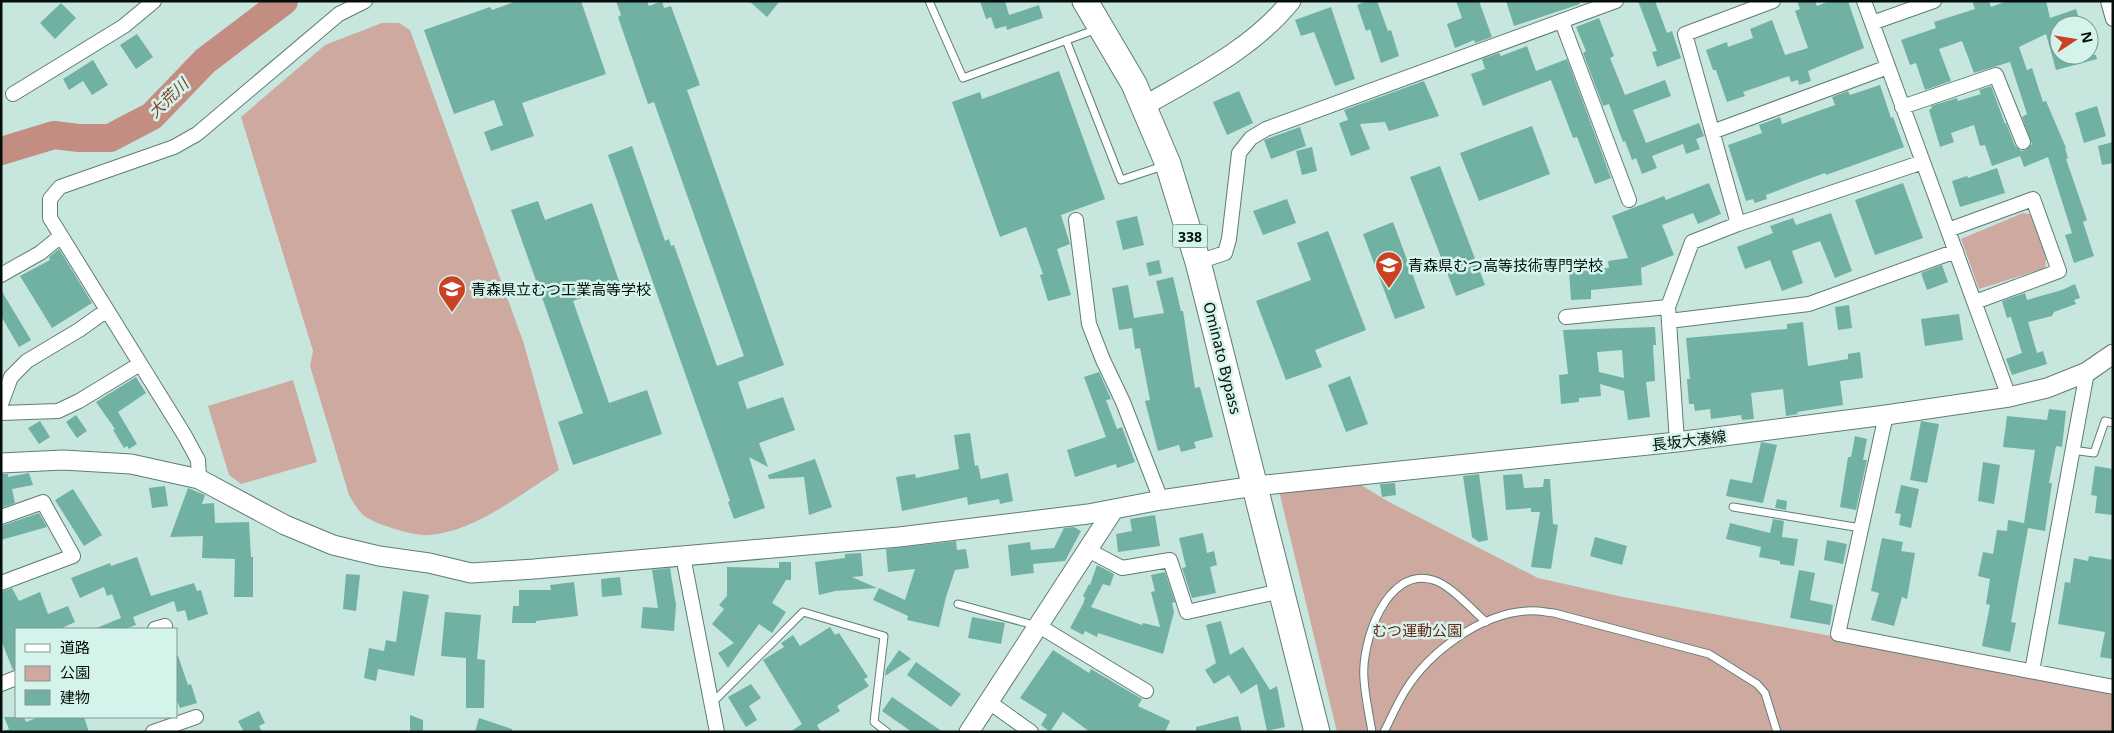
<svg xmlns="http://www.w3.org/2000/svg" width="2114" height="733" font-family="'Noto Sans','Noto Sans JP',sans-serif">
<style>
.green{fill:#cea9a0}
.lines{fill:none;stroke-linecap:round;stroke-linejoin:round}
.river{stroke:#c48d81;stroke-width:28}
.building{fill:#71b1a3;fill-rule:evenodd}
.lane-casing{stroke:#607c76;stroke-width:9}
.street-casing{stroke:#607c76;stroke-width:16}
.secondary-casing{stroke:#607c76;stroke-width:21}
.highway-casing{stroke:#607c76;stroke-width:27}
.lane{stroke:#fff;stroke-width:7}
.street{stroke:#fff;stroke-width:14}
.secondary{stroke:#fff;stroke-width:19}
.highway{stroke:#fff;stroke-width:25}
.labels{text-anchor:middle;dominant-baseline:central;stroke-width:5;stroke-linejoin:round;paint-order:stroke}
.shield{fill:#d4f3eb;stroke:#42534f;stroke-width:1}
.shield-label{font-size:14px;font-weight:bold;fill:#040e0c}
.poi-label{font-size:15px;fill:#040e0c;stroke:#d4f3eb;text-anchor:start}
.street-label{font-size:15px;fill:#040e0c;stroke:#d4f3eb}
.park-label{font-size:15px;fill:#6b281a;stroke:#d4f3eb}
.water-label{font-size:16px;font-style:italic;fill:#833d2e;stroke:#d4f3eb}
</style>
<rect width="100%" height="100%" fill="#c7e6de"/>
<path class="green" d="M382 23H399L410 30 524 344 559 470C521 494 476 531 430 535 418 536 401 531 389 527 366 519 361 517 349 495L310 366 313 351 241 117 325 45Z
M2023 213 2030 214 2046 258 2045 268 1979 289 1961 239Z
M293 380 317 462 241 484 229 475 208 406Z
M1361 485 1389 502 1538 578 1623 597 2113 689V732H1337L1280 495 1283 487Z"/>
<g class="lines">
<path class="river" d="M1 151 54 135 79 138H110L152 116 205 61 284 1"/>
</g>
<path class="building" d="M517 1H581L606 74 522 103 534 136 491 151 484 132 503 125 494 100 454 114 424 30 490 7 492 10Z
M616 1H647L649 6 662 1 664 8 671 6 700 85 687 90 784 365 738 382 747 409 783 397 795 430 759 443 768 467 749 457 765 508 734 519 728 502 730 501 608 155 632 146 665 241 669 239 671 246 674 245 717 366 744 356 654 102 648 104 618 17 621 15Z
M749 1H780L767 17Z
M980 1H1005L1009 15 1039 5 1043 18 1007 30 1006 26 995 29 991 17 986 19Z
M1367 1H1377L1388 31 1391 30 1399 56 1381 63 1370 29 1366 31 1357 5Z
M1456 1H1479L1492 37 1475 43 1474 40 1455 48 1447 24 1462 18Z
M1506 1H1579L1580 4 1514 26Z
M1638 1H1655L1667 33 1672 31 1681 58 1657 67 1652 52 1657 51Z
M1797 1H1815L1817 6 1829 1H1848L1864 48 1808 71 1811 81 1799 85 1798 80 1791 82 1789 76 1743 92 1745 96 1727 102 1716 70H1713L1706 50 1727 42 1728 47 1753 38 1750 29 1772 20 1785 55 1808 48 1795 11 1800 9Z
M1972 1H1989L1991 7 2007 1H2046L2050 18 2076 9 2081 25H2059V55H2096L2097 59 2056 70 2046 34 2019 47 2027 70 2032 68 2043 102 2046 101 2066 148H2065L2068 158 2066 159 2087 220 2083 222 2094 256 2074 263 2065 235 2072 233 2048 157 2024 167 2020 156 1992 166 1985 145 1980 146 1974 125 1951 133 1954 142 1940 147 1929 110 1932 108 1931 106 1957 98 1958 101 1981 94 1979 90 1991 86 2005 124 2006 123 2015 146 2021 151 2026 150 2032 144 2022 117 2027 114 2010 62 1974 73 1962 41 1939 49 1951 81 1925 90 1916 63 1910 65 1901 40 1936 28 1934 22 1975 9Z
M61 3 76 18 55 39 40 23Z
M1331 7 1355 79 1335 86 1314 32 1301 36 1295 20Z
M1599 18 1614 56 1610 58 1625 95 1665 80 1671 96 1633 110 1646 143 1699 123 1704 136 1696 139 1700 149 1686 154 1683 144 1652 156 1657 168 1642 174 1636 158 1632 160 1625 141 1623 142 1609 104 1603 106 1583 53 1586 51 1576 27Z
M137 34 153 57 136 69 120 45Z
M1527 46 1536 71 1567 59 1611 178 1595 184 1577 137 1573 138 1551 80 1483 106 1471 74 1485 69 1482 59 1499 53 1501 56Z
M93 60 108 85 92 95 83 81 69 90 63 79Z
M1059 71 1105 199 1061 215 1070 244 1057 249 1071 295 1048 301 1040 275 1043 274 1026 227 1000 237 952 102 980 92 982 99Z
M1424 81 1439 116 1389 131 1385 122 1360 124 1370 149 1351 156 1339 123 1348 120 1344 110Z
M1880 85 1891 118 1893 117 1904 147 1826 175 1825 173 1800 182 1766 195 1767 199 1755 203 1753 199 1746 201 1728 145 1762 133 1759 125 1780 117 1782 124 1835 105 1832 97 1848 91 1850 95Z
M1239 91 1253 123 1227 135 1213 102Z
M2097 106 2106 136 2084 143 2075 113Z
M1532 126 1550 174 1479 201 1460 153Z
M1300 127 1306 146 1271 159 1264 140Z
M2113 142V163L2102 165 2098 146Z
M1312 147 1317 171 1302 175 1296 151Z
M1440 166 1485 285 1456 296 1410 177Z
M1997 168 2005 193 1960 207 1952 181 1967 176 1968 178Z
M1709 183 1721 214 1698 224 1693 213 1662 225 1674 255 1641 268 1642 285 1591 290V299L1571 300 1569 271 1609 268 1608 261 1628 258 1612 216 1664 196 1666 200Z
M1903 183 1923 238 1875 255 1855 200Z
M1287 199 1296 223 1263 235 1253 211Z
M538 201 545 220 592 203 620 284 573 301 609 403 647 390 662 434 573 465 558 422 583 413 511 210Z
M1831 213 1852 271 1835 278 1820 241 1792 251 1803 283 1782 291 1770 260 1745 269 1737 247 1773 233 1770 226 1793 218 1796 225Z
M1137 216 1144 245 1123 250 1116 221Z
M1393 222 1425 308 1395 319 1363 234Z
M1328 231 1366 330 1315 350 1322 367 1286 380 1256 301 1311 280 1297 243Z
M59 249 92 303 52 328 20 276 50 260 49 257Z
M1159 260 1162 273 1149 276 1146 263Z
M1942 265 1948 282 1927 290 1921 273Z
M1173 277 1181 311H1183L1195 388 1200 387 1213 437 1194 442 1196 448 1181 452 1179 445 1158 451 1145 401 1150 400 1140 348 1135 349 1132 328 1119 330 1112 288 1128 285 1134 318 1164 313 1156 281Z
M2075 284 2080 298 2074 300 2076 304 2054 312 2052 316 2028 322 2037 353 2043 351 2047 364 2012 375 2006 359 2022 353 2011 317 2007 318 2002 301 2025 293 2027 300 2062 290Z
M1 290 31 340 19 347 1 316Z
M1849 305 1852 328 1838 330 1835 307Z
M1959 314 1963 340 1925 346 1921 319Z
M1803 322 1808 366 1848 359V354L1860 352 1863 378 1840 381 1843 405 1797 412 1798 414 1786 416 1783 389 1751 393 1754 419 1742 420 1741 415 1711 419 1710 409 1695 411 1694 404H1689L1687 379H1690L1686 338 1787 329V324Z
M1655 327 1656 345H1653L1655 381 1646 382 1650 417 1628 420 1624 391 1600 384 1601 396 1579 398V402L1561 404 1559 375 1568 374 1563 330ZM1622 350 1624 378 1599 372 1597 352Z
M1099 372 1111 399 1106 400 1117 429 1122 427 1135 462 1117 468 1116 464 1075 477 1067 450 1106 437 1084 377Z
M1350 376 1368 424 1346 432 1328 385Z
M136 377 146 393 118 412 137 444 129 449 127 446 124 448 113 430 115 429 96 402Z
M2049 409 2066 411 2062 447 2056 446 2049 483H2052L2045 531 2028 528 2011 622 2016 623 2010 652 1982 646 1990 605 1986 604 1990 579 1978 576 1983 552 1993 554 1997 530 2007 531 2008 520 2024 523 2035 450 2003 447 2007 416 2047 420Z
M76 415 87 431 77 438 66 422Z
M40 421 50 437 39 444 28 428Z
M1921 421 1939 424 1927 483 1910 480Z
M970 433 975 466 978 465 981 479 1008 473 1013 501 1000 504 999 499 968 505 967 497 902 511 896 477 915 474 916 478 959 469 954 435Z
M1855 436 1867 439 1863 460H1867L1856 510 1840 507 1848 457H1851Z
M1761 442 1777 445 1763 503 1726 496 1730 479 1752 483Z
M815 459 832 507 809 515 804 477 769 479 768 475Z
M1983 462 2000 465 1994 504 1978 501Z
M2095 466 2113 469V515L2095 513 2097 496 2091 495Z
M29 473 33 485 12 489 15 503 1 508V474H8V477Z
M1479 474 1488 540 1479 542 1472 537 1463 476Z
M1522 474 1524 488 1543 487 1544 479H1550L1553 524 1558 525 1551 569 1531 567 1540 512H1531V508L1506 510 1503 475Z
M1395 483 1396 495 1382 497 1380 484Z
M1901 485 1919 489 1911 528 1899 525 1901 514 1895 513Z
M165 486 168 506 152 508 149 488Z
M188 488 205 495 202 504 214 503 215 523 249 522 251 557H253V597H234L235 559 202 558 203 536 170 537Z
M73 489 102 535 84 546 55 500Z
M1777 499 1787 501 1786 510 1775 508Z
M39 513 47 527 1 540V526Z
M1155 515 1160 546 1118 552 1116 534 1132 531 1130 519Z
M1773 519 1784 521 1782 537 1798 539 1794 566 1780 564V561L1759 557 1761 547 1726 539 1730 523 1770 533Z
M1074 527 1081 531 1065 561 1033 564 1034 573 1011 576 1008 545 1030 542 1031 550 1054 548 1064 528Z
M1203 533 1207 553 1214 551 1217 565 1210 567 1216 593 1192 598 1182 568 1186 567 1179 538Z
M1595 537 1627 546 1622 565 1590 556Z
M1882 538 1903 542 1901 551 1915 553 1907 599 1902 597 1894 626 1871 620 1879 593 1871 591Z
M1827 540 1847 544 1843 564 1824 560Z
M956 541 957 550 966 549 969 568 955 570 946 597 939 627 907 620 908 616 873 600 879 588 905 600 915 569 888 572 886 549Z
M861 553 863 576 852 577 877 588 835 591 819 595 815 562 845 558V554Z
M2089 556 2113 560V659L2100 657 2105 632 2058 624 2065 582 2070 583 2074 558 2088 561Z
M137 557 151 596 194 583 197 591 201 590 208 614 188 621 185 610 177 612 174 601 133 617 136 625 125 629H94L121 618 112 594 107 596 104 587 80 598 71 578 110 563 111 566Z
M779 562H791V580H786L772 603 786 612 772 633 759 624 728 668 718 653 734 643 712 624 724 609 719 605 727 596V567L779 568Z
M1097 565 1114 574 1110 586 1103 584 1091 607 1142 625 1143 623 1160 627 1151 592 1155 591 1151 575 1165 572 1175 602 1172 603 1174 612 1163 654 1098 633 1097 637 1085 631 1083 635 1070 628 1083 604 1085 598 1083 596 1089 584 1090 585Z
M670 568 676 605 674 631 641 628 643 607 658 608 652 570Z
M1799 570 1815 573 1810 600 1833 605 1830 625 1790 618Z
M346 574 360 575 356 611 343 609Z
M620 577 622 595 602 597 601 579Z
M574 582 578 616 536 621V623H512L513 606H519V590H551L550 585Z
M12 588 19 601 40 592 48 614 68 606 75 622 60 629H16V669L13 670 1 640V592Z
M403 591 429 595 414 676 378 669 376 681 364 678 369 648 384 651 386 640 396 642Z
M445 612 481 615 477 659 485 660 484 708H466V658L441 656Z
M972 617 1005 623 1001 644 968 638Z
M1221 621 1230 655 1243 647 1270 690 1277 686 1285 727 1267 731 1257 684 1241 694 1229 675 1214 684 1205 670 1216 663 1206 625Z
M830 627 835 635 839 633 868 677 864 679 869 686 837 706 840 711 817 725 821 732H790L802 724 763 660 784 647 781 643 793 635 800 646Z
M899 650 911 659 885 676 886 669Z
M1053 650 1089 673 1091 669 1142 699 1138 706 1170 721 1165 732H1090L1063 712 1050 732 1041 725 1047 715 1020 698Z
M176 656H178L188 685 191 684 197 703 180 708 176 698Z
M916 662 961 694 951 707 907 675Z
M751 684 761 698 749 706 757 720 746 727 728 697Z
M892 697 943 732H912L882 711Z
M259 711 265 723 259 726 262 732H244L238 721Z
M410 715 423 720V732H410Z
M1238 716 1242 732H1196V727Z
M4 717H24L26 722 39 717H84L89 732H3L9 729Z
M479 718 512 729V732H475Z"/>
<g class="lines">
<g class="lane-casing">
<path id="lane" d="M929 1 963 78 1097 29
M1066 40 1121 180 1163 166
M2072 450 2094 453 2105 421 2113 423
M1733 507 1861 528
M958 604 1037 626
M712 703 803 612 884 636 874 722 887 732
M1372 732C1369 714 1365 696 1364 679 1361 643 1386 566 1433 580 1451 585 1472 610 1486 622
M1384 732C1391 718 1397 704 1405 691 1429 652 1480 614 1527 611 1535 610 1545 612 1554 613L1709 654 1757 684 1765 693 1777 732"/>
</g>
<g class="street-casing">
<path id="street" d="M1864 1 2009 397
M2108 1 2113 19
M1562 22 1629 200
M1872 23 1934 1
M13 94 124 26 154 1
M1902 107 1996 75 2023 142
M1712 132 1888 67
M1076 220 1089 324 1103 360 1123 402 1161 500
M1738 224 1685 34 1773 1
M1948 230 2033 199 2059 271 1975 302
M1198 262 1225 253 1229 239 1239 153 1251 138 1266 129 1616 1
M1 275 40 253 61 236
M1566 317 1668 307
M1669 321 1809 304 1956 251
M1 404 11 377 27 361 79 330 107 310
M1 413 58 411 79 401 140 364
M1886 415 1838 634 2113 687
M1677 442 1668 307 1692 242 1738 224 1923 162
M199 479 198 460 185 436 50 218V199L60 187 174 147 197 134 339 14 365 1
M1 517 43 502 73 556 1 583
M1088 550 1122 568 1170 560 1187 612 1281 591
M683 556 717 732
M1039 626 1146 691
M155 629 165 626
M2032 671 2087 372
M1 684 16 678
M989 702 1031 732
M153 732 196 717"/>
</g>
<g class="secondary-casing">
<path id="secondary" d="M1144 106C1196 76 1252 49 1291 1
M1 463 63 460 131 464 199 479 285 525 333 545 379 556 429 563 471 573 534 569 899 537 1088 514 1161 500 1255 486 1677 442 1886 415 2009 397 2047 388 2087 372 2113 354
M969 732 1114 509"/>
</g>
<g class="highway-casing">
<path id="highway" d="M1085 1 1134 84 1168 164 1198 262 1317 732"/>
</g>
<use href="#lane" class="lane"/>
<use href="#street" class="street"/>
<use href="#secondary" class="secondary"/>
<use href="#highway" class="highway"/>
</g>
<defs>
<g id="university-pin" transform="scale(1.4375)"><path d="M0 17L-7.5 6A9.5 9.5 0 1 1 7.5 6Z" fill="#cb4123" stroke="#d4f3eb"/><path d="M0-5L7-2L0 1L-7-2ZM-4 1L0 2.5L4 1V4Q0 6-4 4Z" fill="#fff"/></g>
<g id="school-pin" transform="scale(1.4375)"><path d="M0 17L-7.5 6A9.5 9.5 0 1 1 7.5 6Z" fill="#cb4123" stroke="#d4f3eb"/><path d="M0-5L7-2L0 1L-7-2ZM-4 1L0 2.5L4 1V4Q0 6-4 4Z" fill="#fff"/></g>
</defs>
<g fill-rule="evenodd">
<use href="#university-pin" x="1389" y="265"/>
<use href="#school-pin" x="452" y="289"/>
</g>
<g class="labels">
<rect class="shield" x="1172.5" y="224.5" width="35" height="23" rx="4"/>
<g class="shield-label">
<text x="1190" y="236">338</text>
</g>
<g class="poi-label">
<text x="1408" y="265">青森県むつ高等技術専門学校</text>
<text x="471" y="289">青森県立むつ工業高等学校</text>
</g>
<g class="street-label">
<text transform="translate(1223 358) rotate(76)">Ominato Bypass</text>
<text transform="translate(1689 440) rotate(-7)">長坂大湊線</text>
</g>
<g class="park-label">
<text x="1417" y="630">むつ運動公園</text>
</g>
<g class="water-label">
<text transform="translate(168 98) rotate(-44)">大荒川</text>
</g>
</g>
<rect width="2114" height="733" fill="none" stroke="#040e0c" stroke-width="5"/>
<rect x="15" y="628" width="162" height="90" fill="#d4f3eb" stroke="#819792"/>
<rect x="25" y="644" width="25" height="8" fill="#ffffff" stroke="#819792"/>
<text x="60" y="653" font-size="15" fill="#040e0c">道路</text>
<rect x="25" y="666" width="25" height="15" fill="#cea9a0" stroke="#819792"/>
<text x="60" y="678" font-size="15" fill="#040e0c">公園</text>
<rect x="25" y="690" width="25" height="15" fill="#71b1a3" stroke="#819792"/>
<text x="60" y="703" font-size="15" fill="#040e0c">建物</text>
<g transform="translate(2074 40) rotate(78)"><circle r="24" fill="#d4f3eb" stroke="#819792"/>
<path d="M0-4L9 19L0 12L-9 19Z" fill="#cb4123"/>
<text y="-8" font-size="14" font-weight="bold" text-anchor="middle" fill="#040e0c">N</text>
</g>
</svg>
